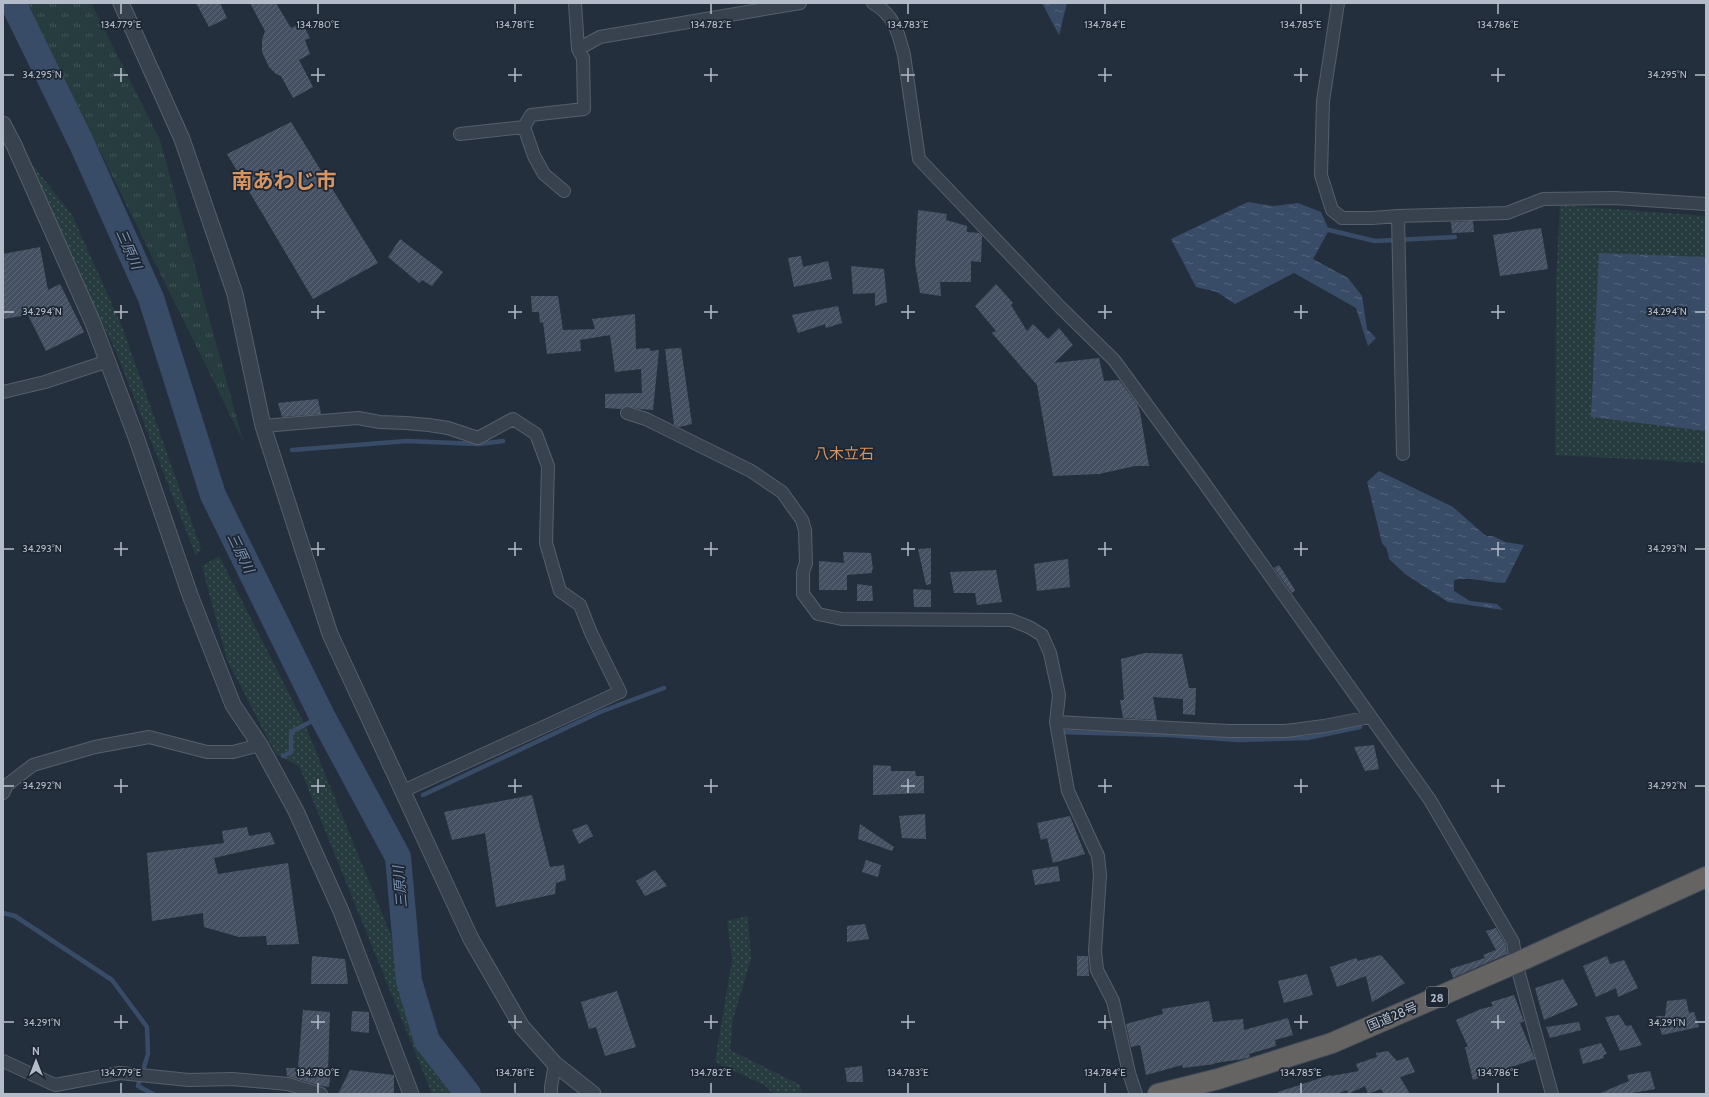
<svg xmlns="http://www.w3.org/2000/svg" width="1709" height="1097" font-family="Cabin,'Noto Sans JP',sans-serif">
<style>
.grass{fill:url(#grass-dots)}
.park{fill:url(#park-tufts)}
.water{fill:url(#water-ripples)}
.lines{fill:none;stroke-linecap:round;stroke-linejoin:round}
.stream{stroke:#394c67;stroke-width:4.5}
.river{stroke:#394c67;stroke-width:26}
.building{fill:url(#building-hatch)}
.minor-casing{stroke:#565f6c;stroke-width:14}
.tertiary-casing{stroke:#565f6c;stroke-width:17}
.trunk-casing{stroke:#434c59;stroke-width:22}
.minor{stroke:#38414e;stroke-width:12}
.tertiary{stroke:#38414e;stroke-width:15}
.trunk{stroke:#656462;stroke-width:20}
.ticks{fill:none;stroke:#b4bcc9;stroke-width:1.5}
.labels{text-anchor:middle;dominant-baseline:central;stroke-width:3.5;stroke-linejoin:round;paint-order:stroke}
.shield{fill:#1d2633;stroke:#878f9c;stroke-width:1}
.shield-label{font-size:12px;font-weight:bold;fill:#b4bcc9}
.street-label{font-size:13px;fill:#b4bcc9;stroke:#1d2633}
.water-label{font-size:14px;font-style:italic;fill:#7c92b1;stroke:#1d2633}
.quarter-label{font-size:15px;fill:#d59563;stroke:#1d2633}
.town-label{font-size:21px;font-weight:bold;fill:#d59563;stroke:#1d2633}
.ticks-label{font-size:10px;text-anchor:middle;fill:#b4bcc9;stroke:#1d2633;stroke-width:3.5;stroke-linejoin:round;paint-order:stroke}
</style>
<defs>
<pattern id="grass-dots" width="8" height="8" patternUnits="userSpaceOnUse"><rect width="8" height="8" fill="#263c3f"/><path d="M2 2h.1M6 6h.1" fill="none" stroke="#435659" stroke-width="1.8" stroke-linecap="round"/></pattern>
<pattern id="park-tufts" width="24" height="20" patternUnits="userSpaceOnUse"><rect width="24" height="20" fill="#263c3f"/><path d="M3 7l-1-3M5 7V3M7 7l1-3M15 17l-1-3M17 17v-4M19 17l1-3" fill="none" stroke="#435659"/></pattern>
<pattern id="water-ripples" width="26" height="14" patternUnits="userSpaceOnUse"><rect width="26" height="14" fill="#394c67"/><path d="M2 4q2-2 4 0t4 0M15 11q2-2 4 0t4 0" fill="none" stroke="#53647b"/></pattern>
<pattern id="building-hatch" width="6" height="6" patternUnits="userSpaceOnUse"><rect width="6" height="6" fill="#455162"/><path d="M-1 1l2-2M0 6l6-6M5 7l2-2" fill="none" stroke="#5d6877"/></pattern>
</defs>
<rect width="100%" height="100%" fill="#242f3e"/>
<path class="grass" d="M32 164 72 215 123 329 201 549 196 556 117 354 56 224Z
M1560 205 1706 216V463L1555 455 1556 282Z
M219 556 305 725 399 955 402 979 421 1039 438 1078 453 1094H432L299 766 276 754 227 660 202 566Z
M748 916 751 959 733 1019 730 1050 800 1085 802 1094H773L766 1086 715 1062 732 960 727 921Z"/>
<path class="park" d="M27 3H91L160 140 243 441Z"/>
<path class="water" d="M1042 3H1067L1059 35Z
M1248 202 1274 206 1298 203 1321 212 1329 230 1313 259 1348 278 1362 296 1367 329 1376 338 1368 346 1356 308 1294 273 1235 304 1217 292 1196 287 1171 239Z
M1599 253 1706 257V431L1591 417Z
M1379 471 1453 507 1486 536H1493L1505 542 1524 545 1505 583C1487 583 1471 576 1454 580V591L1470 601 1497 604 1503 610 1448 602 1405 574 1389 559 1387 549 1382 543 1367 482Z"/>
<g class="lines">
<path class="stream" d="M1329 230 1375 241 1455 237
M292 450 407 441 479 444 503 441
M1059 732 1168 735 1239 740 1307 738 1360 727
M283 756 291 752V732L322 716
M423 795 600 712 664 688
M3 913 15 916 112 980 147 1027 148 1054 138 1086 153 1094"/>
<path class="river" d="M13 3 81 142 151 298 213 495 322 716 398 857 409 981 427 1041 468 1094"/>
</g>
<path class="building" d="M196 3H220L227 18 209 27Z
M250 3H276L291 28 302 23 310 38 305 40 310 54 299 60 313 87 293 98 281 76 276 74 269 67 262 52V40L265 31Z
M291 122 378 263 313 299 227 154Z
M918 210 947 214 946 220 967 226V232L979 233 982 236 981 262 971 261V282H940L941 296 920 293 915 263Z
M1473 221 1474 232 1452 233 1451 222Z
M1541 228 1548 269 1500 276 1493 235Z
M400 239 443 272 432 286 422 280 419 283 388 257Z
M40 247 48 290 60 284 84 332 46 351 28 315 3 319V254Z
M801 256 803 267 828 261 832 279 794 287 788 258Z
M851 266 884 269 887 302 875 306V293L853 294Z
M996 284 1013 303 1011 305 1027 331 1033 324 1048 339 1059 328 1073 345 1054 363 1099 358 1104 381 1119 380 1137 404 1140 412 1149 466H1135L1099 474 1053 476 1037 385 992 333 996 331 975 306Z
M531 296H558L563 330 595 329 592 319 635 314 636 349 650 348V351L659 350 653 410 640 409 626 406 621 409 605 408V394L642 393 641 369 615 372 610 335 580 340 581 351 547 354 543 322 540 323 539 312H532Z
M838 306 842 323 826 328 825 324 798 333 792 315Z
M681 348 692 424 679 427 674 425 665 349Z
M318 399 321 414 282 417 278 403Z
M931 548V584L926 585 918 549Z
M843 552 871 553 873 570H872V573L847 575V590H819V561L844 563Z
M1068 559 1070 587 1037 591 1034 564Z
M1279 565 1295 590 1292 593 1274 568Z
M996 570 1002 602 977 605 975 593H954L950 572Z
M857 584 872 586 873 601H857Z
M913 589 931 590V607H914Z
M1145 653 1182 654 1189 688H1196L1195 715 1183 714V699L1153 697 1157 720 1123 718 1120 700H1124L1121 659Z
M1374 745 1379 769 1365 771 1354 747Z
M873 765 891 766V771H915L916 776H924V793L873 795Z
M532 795 550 867 564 865 566 880 556 883 555 894 496 907 485 833 452 840 444 812Z
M925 814 926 839 902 838 899 816Z
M1070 816 1085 854 1053 863 1047 838 1041 840 1037 823Z
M587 824 593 836 579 844 572 830Z
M860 824 894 847 892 851 858 839Z
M247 827 249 836 270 832 275 844 214 858 218 874 288 863 299 944 267 945 266 936 239 937 204 927 203 913 152 921 147 853 224 843 222 831Z
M866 860 881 865 878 877 862 872Z
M1058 866 1060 881 1035 885 1032 870Z
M655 870 667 886 645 896 636 881Z
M865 924 869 939 847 942V926Z
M1496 928 1506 945 1507 954 1453 978 1450 969 1485 958 1483 955 1496 950 1486 931Z
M1381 955 1405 983 1372 1002 1366 976 1337 987 1330 967 1356 958 1358 961Z
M312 956 345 959 348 984H311Z
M1077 956H1088L1089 976H1077Z
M1607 956 1610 964 1624 960 1638 988 1618 997 1616 988 1596 997 1583 966Z
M1307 974 1313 995 1284 1003 1278 981Z
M1563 979 1578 1005 1544 1020 1535 988Z
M617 991 636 1047 605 1056 596 1027 589 1029 581 1002Z
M1514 995 1524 1021 1520 1023 1535 1059 1473 1080 1465 1047H1468L1456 1020 1481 1009 1493 1006 1491 1002Z
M1686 999 1689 1013 1694 1012 1699 1027 1662 1035 1656 1016H1665L1667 1001Z
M1209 1001 1213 1022 1243 1019 1244 1030 1288 1018 1293 1035 1275 1040 1276 1046 1249 1054 1250 1057 1243 1059 1215 1063V1064L1183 1068 1182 1065 1146 1075 1140 1045 1131 1047 1126 1024 1163 1014 1162 1009Z
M303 1010 330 1012 328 1071H331L329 1087 321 1086 287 1076 286 1068H298Z
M352 1011 369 1012V1033L351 1031Z
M1619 1015 1626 1026 1631 1025 1642 1045 1620 1051 1605 1017Z
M1579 1022 1581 1030 1550 1038 1546 1027Z
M1601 1043 1607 1054 1603 1055 1604 1058 1583 1064 1579 1049Z
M1388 1051 1397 1061 1408 1057 1415 1072 1400 1077 1410 1094H1384L1381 1089 1368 1094 1365 1086 1348 1094 1347 1090 1337 1094H1278V1092L1330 1075 1331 1076 1359 1071 1356 1064 1377 1057 1376 1053Z
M862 1066 863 1082H847L845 1068Z
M350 1070 394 1075V1094H338Z
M1650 1071 1655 1089 1627 1094H1598L1629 1081 1627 1075Z"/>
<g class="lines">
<g class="minor-casing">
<path id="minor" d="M575 3 578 49
M873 3C895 16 898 32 904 55L919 159 1060 307 1114 360 1202 480 1430 800 1513 942 1516 963 1552 1094
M1338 3 1323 101 1321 175 1332 210 1342 218H1372L1398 216 1507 213 1543 199 1615 198 1706 204
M524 127 534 156 544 174 564 191
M460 134 524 127 531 115 584 109 583 58 578 49 600 37 800 3
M1398 216 1403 454
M3 392 45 382 108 361
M627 413 646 419 751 471 782 492 802 520 805 530 806 563 803 572V594L818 614 842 619 1011 620 1029 627 1042 635 1050 653 1059 695 1056 722 1068 791 1098 856 1100 875 1095 951 1097 970 1113 1001 1129 1073 1136 1094
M263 426 358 418 380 422 406 423 429 425 448 428 478 438 513 419 536 434 548 466 546 543 560 591 580 605 591 633 620 692 403 791
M1056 722 1229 731H1286L1324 726 1370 717
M3 793 7 785 33 765 95 747 149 737 207 752H233L260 745
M3 1061 55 1085 120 1073 189 1080 232 1079 288 1084 321 1094
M551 1094V1087L555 1064"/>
</g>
<g class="tertiary-casing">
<path id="tertiary" d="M121 3 182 139 235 294 263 426 330 634 471 939 522 1027 555 1064 593 1094
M3 124 14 145 93 323 136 437 190 595 233 705 260 745 296 811 341 911 411 1094"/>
</g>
<g class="trunk-casing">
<path id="trunk" d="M1158 1094 1218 1079 1332 1043 1516 963 1706 877"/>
</g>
<use href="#minor" class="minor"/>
<use href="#tertiary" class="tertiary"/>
<use href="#trunk" class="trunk"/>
</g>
<path class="ticks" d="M121 4V14M318 4V14M515 4V14M711 4V14M908 4V14M1105 4V14M1301 4V14M1498 4V14M121 68V82M318 68V82M515 68V82M711 68V82M908 68V82M1105 68V82M1301 68V82M1498 68V82M4 75H14M114 75H128M311 75H325M508 75H522M704 75H718M901 75H915M1098 75H1112M1294 75H1308M1491 75H1505M1695 75H1705M121 305V319M318 305V319M515 305V319M711 305V319M908 305V319M1105 305V319M1301 305V319M1498 305V319M4 312H14M114 312H128M311 312H325M508 312H522M704 312H718M901 312H915M1098 312H1112M1294 312H1308M1491 312H1505M1695 312H1705M121 542V556M318 542V556M515 542V556M711 542V556M908 542V556M1105 542V556M1301 542V556M1498 542V556M4 549H14M114 549H128M311 549H325M508 549H522M704 549H718M901 549H915M1098 549H1112M1294 549H1308M1491 549H1505M1695 549H1705M121 779V793M318 779V793M515 779V793M711 779V793M908 779V793M1105 779V793M1301 779V793M1498 779V793M4 786H14M114 786H128M311 786H325M508 786H522M704 786H718M901 786H915M1098 786H1112M1294 786H1308M1491 786H1505M1695 786H1705M121 1015V1029M318 1015V1029M515 1015V1029M711 1015V1029M908 1015V1029M1105 1015V1029M1301 1015V1029M1498 1015V1029M4 1022H14M114 1022H128M311 1022H325M508 1022H522M704 1022H718M901 1022H915M1098 1022H1112M1294 1022H1308M1491 1022H1505M1695 1022H1705M121 1083V1093M318 1083V1093M515 1083V1093M711 1083V1093M908 1083V1093M1105 1083V1093M1301 1083V1093M1498 1083V1093"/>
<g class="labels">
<rect class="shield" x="1426" y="987" width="22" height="20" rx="3"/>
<g class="shield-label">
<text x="1437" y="997">28</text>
</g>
<g class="street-label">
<text transform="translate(1392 1016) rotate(-23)">国道28号</text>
</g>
<g class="water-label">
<text transform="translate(129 249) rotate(66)">三原川</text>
<text transform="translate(241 553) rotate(64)">三原川</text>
<text transform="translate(400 887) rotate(-95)">三原川</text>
</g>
<g class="quarter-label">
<text x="844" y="454">八木立石</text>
</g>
<g class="town-label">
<text x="284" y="180">南あわじ市</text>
</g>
</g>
<g class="ticks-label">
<text x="121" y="28">134.779°E</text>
<text x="318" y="28">134.780°E</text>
<text x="515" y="28">134.781°E</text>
<text x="711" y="28">134.782°E</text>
<text x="908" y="28">134.783°E</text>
<text x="1105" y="28">134.784°E</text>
<text x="1301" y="28">134.785°E</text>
<text x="1498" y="28">134.786°E</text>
<text x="42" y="78">34.295°N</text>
<text x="1667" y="78">34.295°N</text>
<text x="42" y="315">34.294°N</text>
<text x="1667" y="315">34.294°N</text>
<text x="42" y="552">34.293°N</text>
<text x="1667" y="552">34.293°N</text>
<text x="42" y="789">34.292°N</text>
<text x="1667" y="789">34.292°N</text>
<text x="42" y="1026">34.291°N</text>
<text x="1667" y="1026">34.291°N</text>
<text x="121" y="1076">134.779°E</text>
<text x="318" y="1076">134.780°E</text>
<text x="515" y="1076">134.781°E</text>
<text x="711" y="1076">134.782°E</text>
<text x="908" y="1076">134.783°E</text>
<text x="1105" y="1076">134.784°E</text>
<text x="1301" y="1076">134.785°E</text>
<text x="1498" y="1076">134.786°E</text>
</g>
<rect width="1709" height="1097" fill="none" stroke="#b4bcc9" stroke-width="8"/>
<g transform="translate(36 1061)" stroke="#1d2633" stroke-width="3" paint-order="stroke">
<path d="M0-3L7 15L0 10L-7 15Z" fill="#b4bcc9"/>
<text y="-6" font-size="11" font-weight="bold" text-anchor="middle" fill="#b4bcc9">N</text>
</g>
</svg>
